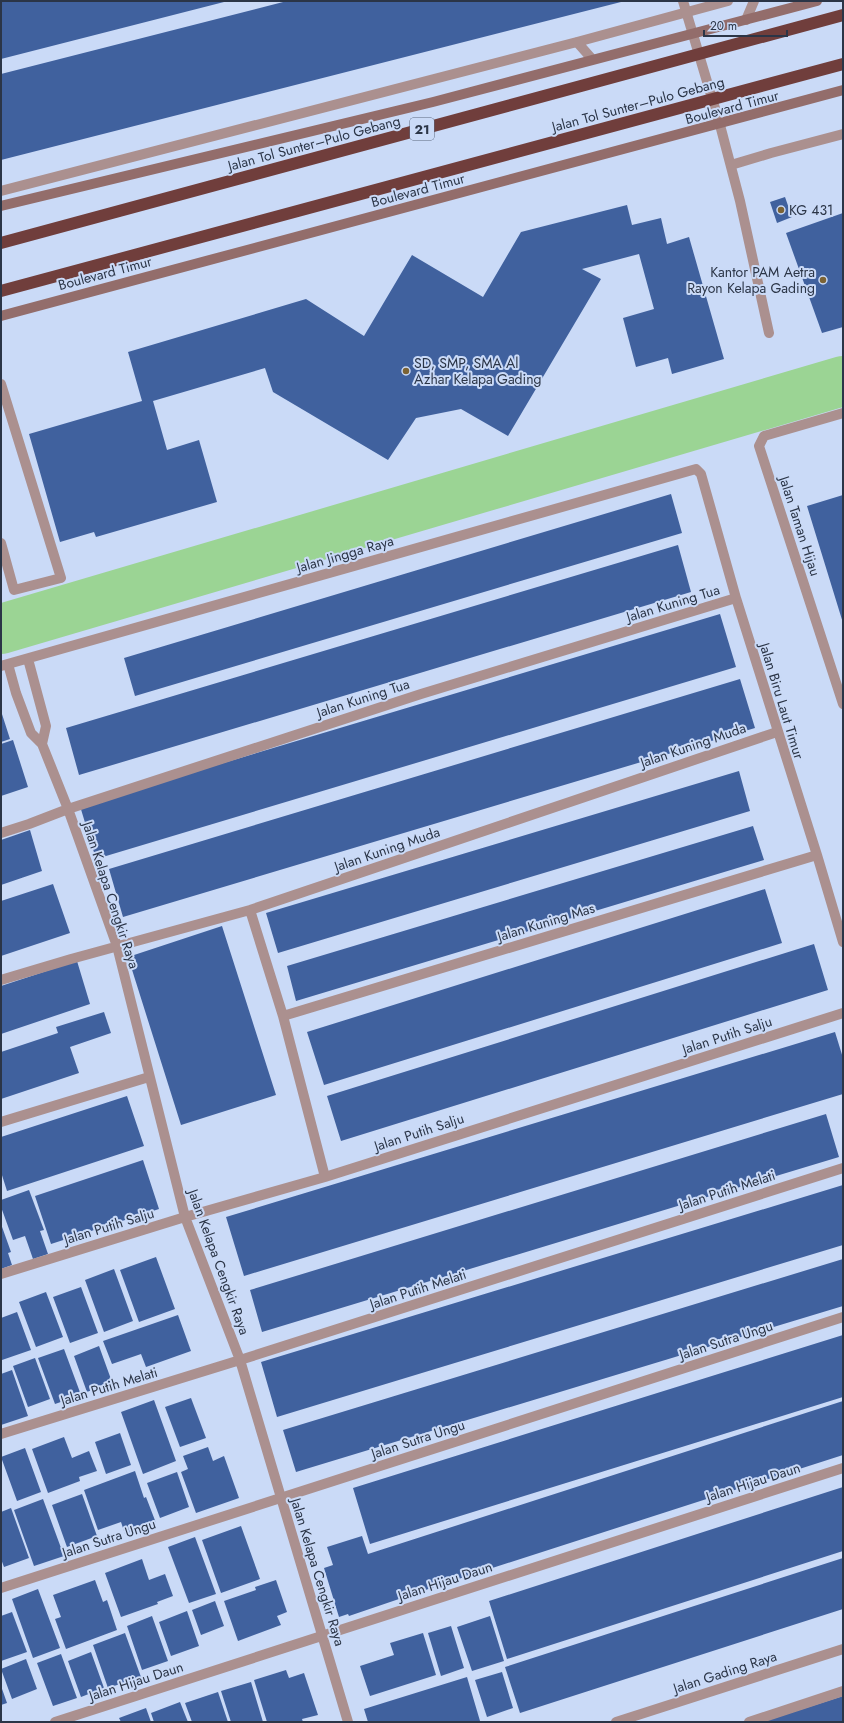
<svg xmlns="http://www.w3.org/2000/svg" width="844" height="1723" font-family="Jost,sans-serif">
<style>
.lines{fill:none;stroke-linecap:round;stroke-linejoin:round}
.river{stroke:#9bd494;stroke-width:50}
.building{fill:#40619e}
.lane{stroke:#ab908f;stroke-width:10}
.street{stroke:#ab908f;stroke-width:10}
.secondary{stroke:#936d6b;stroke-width:10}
.highway{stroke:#703e3c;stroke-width:12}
.poi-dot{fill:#7c6334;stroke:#cadaf7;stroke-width:1.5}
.labels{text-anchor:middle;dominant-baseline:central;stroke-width:4;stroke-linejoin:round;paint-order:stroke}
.shield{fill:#cadaf7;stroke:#5b667c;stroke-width:1}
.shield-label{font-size:13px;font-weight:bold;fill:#2b3547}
.street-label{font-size:14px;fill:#2b3547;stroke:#cadaf7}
.poi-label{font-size:14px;fill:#2b3547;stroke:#cadaf7;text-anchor:start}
</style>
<rect width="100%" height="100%" fill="#cadaf7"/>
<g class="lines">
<path class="river" d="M1 629 843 381"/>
</g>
<path class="building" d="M1 1H224V2L1 59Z
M287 1H621V2L1 160V74Z
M785 197 792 217 777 223 770 202Z
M627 205 632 225 661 218 667 244 689 237 724 359 672 374 668 358 636 367 623 318 654 309 639 254 582 269 601 279 508 436 461 409 416 418 388 460 273 392 265 368 153 401 167 450 199 440 217 502 96 537 94 532 60 542 29 434 142 401 128 352 306 299 364 336 412 255 483 297 521 232Z
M843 213V327L822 333 786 233Z
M671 494 682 533 135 696 124 658Z
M843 495V623L807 506Z
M678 545 691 592 79 775 66 728Z
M720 614 736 667 96 859 80 806Z
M740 679 755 728 123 917 109 869Z
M1 711 10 739 1 742Z
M13 740 28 787 1 796V744Z
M739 771 750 811 278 953 266 913Z
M753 826 764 860 296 1001 287 966Z
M30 830 42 871 1 885V840Z
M53 884 70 933 1 956V901Z
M765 889 782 943 324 1085 307 1032Z
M222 926 276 1095 181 1125 128 957Z
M814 944 828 990 341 1141 327 1096Z
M77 961 90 1004 1 1034V986Z
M104 1012 111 1033 70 1047 79 1073 1 1099V1052L58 1033 56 1027Z
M835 1032 843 1058V1094L244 1276 226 1217Z
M127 1096 144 1146 7 1191 1 1172V1137Z
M826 1114 839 1157 262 1332 250 1290Z
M143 1160 159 1209 51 1244 35 1196Z
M843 1185V1245L277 1417 261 1362Z
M29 1190 44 1230 40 1231 48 1254 33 1259 25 1236 13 1240 1 1207V1200Z
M1 1224 11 1252 8 1253 12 1265 1 1269Z
M156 1257 175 1309 139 1322 120 1270Z
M843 1259V1306L296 1472 283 1430Z
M114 1269 133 1321 104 1332 85 1280Z
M81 1287 98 1333 70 1343 53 1297Z
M46 1292 63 1337 36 1347 19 1302Z
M17 1312 31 1350 2 1360 1 1318Z
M178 1315 191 1351 146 1367 141 1354 112 1364 103 1341Z
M843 1335V1397L370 1544 353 1488Z
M99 1346 112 1382 87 1392 74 1356Z
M64 1349 81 1395 55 1404 38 1358Z
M35 1358 50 1399 28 1407 13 1366Z
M12 1370 28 1416 1 1425V1374Z
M191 1398 206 1438 180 1447 165 1407Z
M154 1400 176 1461 143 1474 121 1412Z
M843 1401V1455L446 1583 349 1616 348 1614 339 1617 324 1568 333 1565 327 1547 362 1536 368 1554Z
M120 1433 131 1465 106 1474 95 1442Z
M64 1437 72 1458 89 1451 97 1471 79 1477 80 1481 48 1493 32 1449Z
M208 1447 213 1461 224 1456 239 1498 196 1513 181 1472 188 1469 183 1456Z
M25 1448 41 1492 17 1501 1 1457Z
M135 1471 144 1498 146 1497 156 1523 125 1534 121 1522 98 1530 84 1490Z
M177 1472 189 1507 160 1518 147 1483Z
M843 1487V1551L507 1659 489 1601Z
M82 1494 97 1536 67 1547 52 1505Z
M43 1499 64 1556 34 1566 14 1510Z
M11 1508 29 1558 4 1567 1 1559V1512Z
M241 1526 260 1579 221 1593 202 1540Z
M195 1537 216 1594 189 1603 168 1547Z
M843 1558V1609L520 1713 505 1667Z
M142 1559 149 1580 165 1574 173 1596 157 1602 158 1604 121 1617 105 1573Z
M95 1580 103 1602 107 1600 117 1630 66 1649 55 1619 61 1617 53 1595Z
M276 1580 287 1612 277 1616 281 1625 238 1641 224 1601 256 1590 255 1587Z
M38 1589 60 1648 33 1658 12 1599Z
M215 1601 224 1626 201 1635 192 1610Z
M187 1611 199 1646 171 1656 159 1622Z
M12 1612 27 1652 1 1661V1616Z
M152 1616 168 1661 142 1670 127 1626Z
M490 1616 504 1661 472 1671 457 1627Z
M451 1626 464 1668 441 1676 428 1633Z
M125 1633 141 1677 108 1688 93 1645Z
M423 1633 436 1675 370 1696 360 1666 394 1655 390 1643Z
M91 1652 104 1688 81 1697 68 1661Z
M61 1654 77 1698 53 1706 37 1663Z
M26 1659 37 1689 12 1699 1 1669Z
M286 1670 289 1678 304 1673 318 1715 302 1719 303 1722H267L254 1680Z
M502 1672 513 1708 487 1717 475 1680Z
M467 1677 480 1721 476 1722H368L364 1709Z
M251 1682 263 1722H231L221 1691Z
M1 1686 7 1703 1 1705Z
M218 1692 228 1722H192L185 1703Z
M843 1696V1722H762Z
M180 1702 188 1722H154L151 1713Z
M146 1708 151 1722H121L119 1718Z"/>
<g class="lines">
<path class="lane" d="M746 20 754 1
M577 42 592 59
M720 125 740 201 769 333
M731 165 771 153 843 134
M1 191 577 42 728 1
M1 384 61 578 14 590 1 543"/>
<path class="street" d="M683 1 720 125
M843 413 764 436 759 446 843 704
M28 659 46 726 42 744
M8 664 16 693 31 733 42 744 68 809 117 946 185 1217 240 1360 348 1722
M1 666 696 469 701 474 736 598 817 855 843 942
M1 833 29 824 68 809 421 694 736 598
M250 910 283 1016 325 1177
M1 980 71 959 250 910 777 732
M283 1016 817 855
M1 1122 149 1077
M1 1274 185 1217 325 1177 843 1013
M1 1434 240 1360 843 1168
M1 1588 843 1317
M55 1722 843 1468
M616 1722 843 1649
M749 1722 843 1691"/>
<path class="secondary" d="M1 206 433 102 817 1
M1 316 843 90"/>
<path class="highway" d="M1 243 843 15
M1 291 843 64"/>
</g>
<g class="poi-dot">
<circle cx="781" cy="210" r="4"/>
<circle cx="823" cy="280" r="4"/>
<circle cx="406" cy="371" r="4"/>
</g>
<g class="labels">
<rect class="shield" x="410" y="118" width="24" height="22" rx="3"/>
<g class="shield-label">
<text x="422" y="129">21</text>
</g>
<g class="street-label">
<text transform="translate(638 104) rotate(-15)">Jalan Tol Sunter–Pulo Gebang</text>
<text transform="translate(732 107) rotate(-15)">Boulevard Timur</text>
<text transform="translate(314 143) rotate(-15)">Jalan Tol Sunter–Pulo Gebang</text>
<text transform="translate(418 190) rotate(-15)">Boulevard Timur</text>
<text transform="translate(105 273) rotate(-15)">Boulevard Timur</text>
<text transform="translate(800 526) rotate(72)">Jalan Taman Hijau</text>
<text transform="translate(345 554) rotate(-16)">Jalan Jingga Raya</text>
<text transform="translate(673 603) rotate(-17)">Jalan Kuning Tua</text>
<text transform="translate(363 698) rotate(-18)">Jalan Kuning Tua</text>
<text transform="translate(782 701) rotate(73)">Jalan Biru Laut Timur</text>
<text transform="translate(693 745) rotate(-19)">Jalan Kuning Muda</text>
<text transform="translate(387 849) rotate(-19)">Jalan Kuning Muda</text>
<text transform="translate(111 895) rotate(72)">Jalan Kelapa Cengkir Raya</text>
<text transform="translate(546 922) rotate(-17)">Jalan Kuning Mas</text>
<text transform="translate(727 1035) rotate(-18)">Jalan Putih Salju</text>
<text transform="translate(419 1132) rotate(-18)">Jalan Putih Salju</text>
<text transform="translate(727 1190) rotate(-18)">Jalan Putih Melati</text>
<text transform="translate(109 1226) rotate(-17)">Jalan Putih Salju</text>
<text transform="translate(219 1262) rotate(70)">Jalan Kelapa Cengkir Raya</text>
<text transform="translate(418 1289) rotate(-18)">Jalan Putih Melati</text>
<text transform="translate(726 1340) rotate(-18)">Jalan Sutra Ungu</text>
<text transform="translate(109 1386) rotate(-17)">Jalan Putih Melati</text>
<text transform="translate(418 1439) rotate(-18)">Jalan Sutra Ungu</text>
<text transform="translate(753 1482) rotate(-18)">Jalan Hijau Daun</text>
<text transform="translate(109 1538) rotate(-18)">Jalan Sutra Ungu</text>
<text transform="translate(318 1572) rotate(73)">Jalan Kelapa Cengkir Raya</text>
<text transform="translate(445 1581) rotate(-18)">Jalan Hijau Daun</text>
<text transform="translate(725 1672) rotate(-18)">Jalan Gading Raya</text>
<text transform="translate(136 1681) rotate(-18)">Jalan Hijau Daun</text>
</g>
<g class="poi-label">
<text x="789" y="210">KG 431</text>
<text x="815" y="272" text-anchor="end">Kantor PAM Aetra<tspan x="815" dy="16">Rayon Kelapa Gading</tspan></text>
<text x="414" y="363">SD, SMP, SMA Al<tspan x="414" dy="16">Azhar Kelapa Gading</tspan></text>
</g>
</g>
<rect width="844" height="1723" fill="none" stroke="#2b3547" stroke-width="4"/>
<path d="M704 30v6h83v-6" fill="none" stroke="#2b3547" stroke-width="2"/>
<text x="710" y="30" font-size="12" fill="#2b3547" stroke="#cadaf7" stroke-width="3" paint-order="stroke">20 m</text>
</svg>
